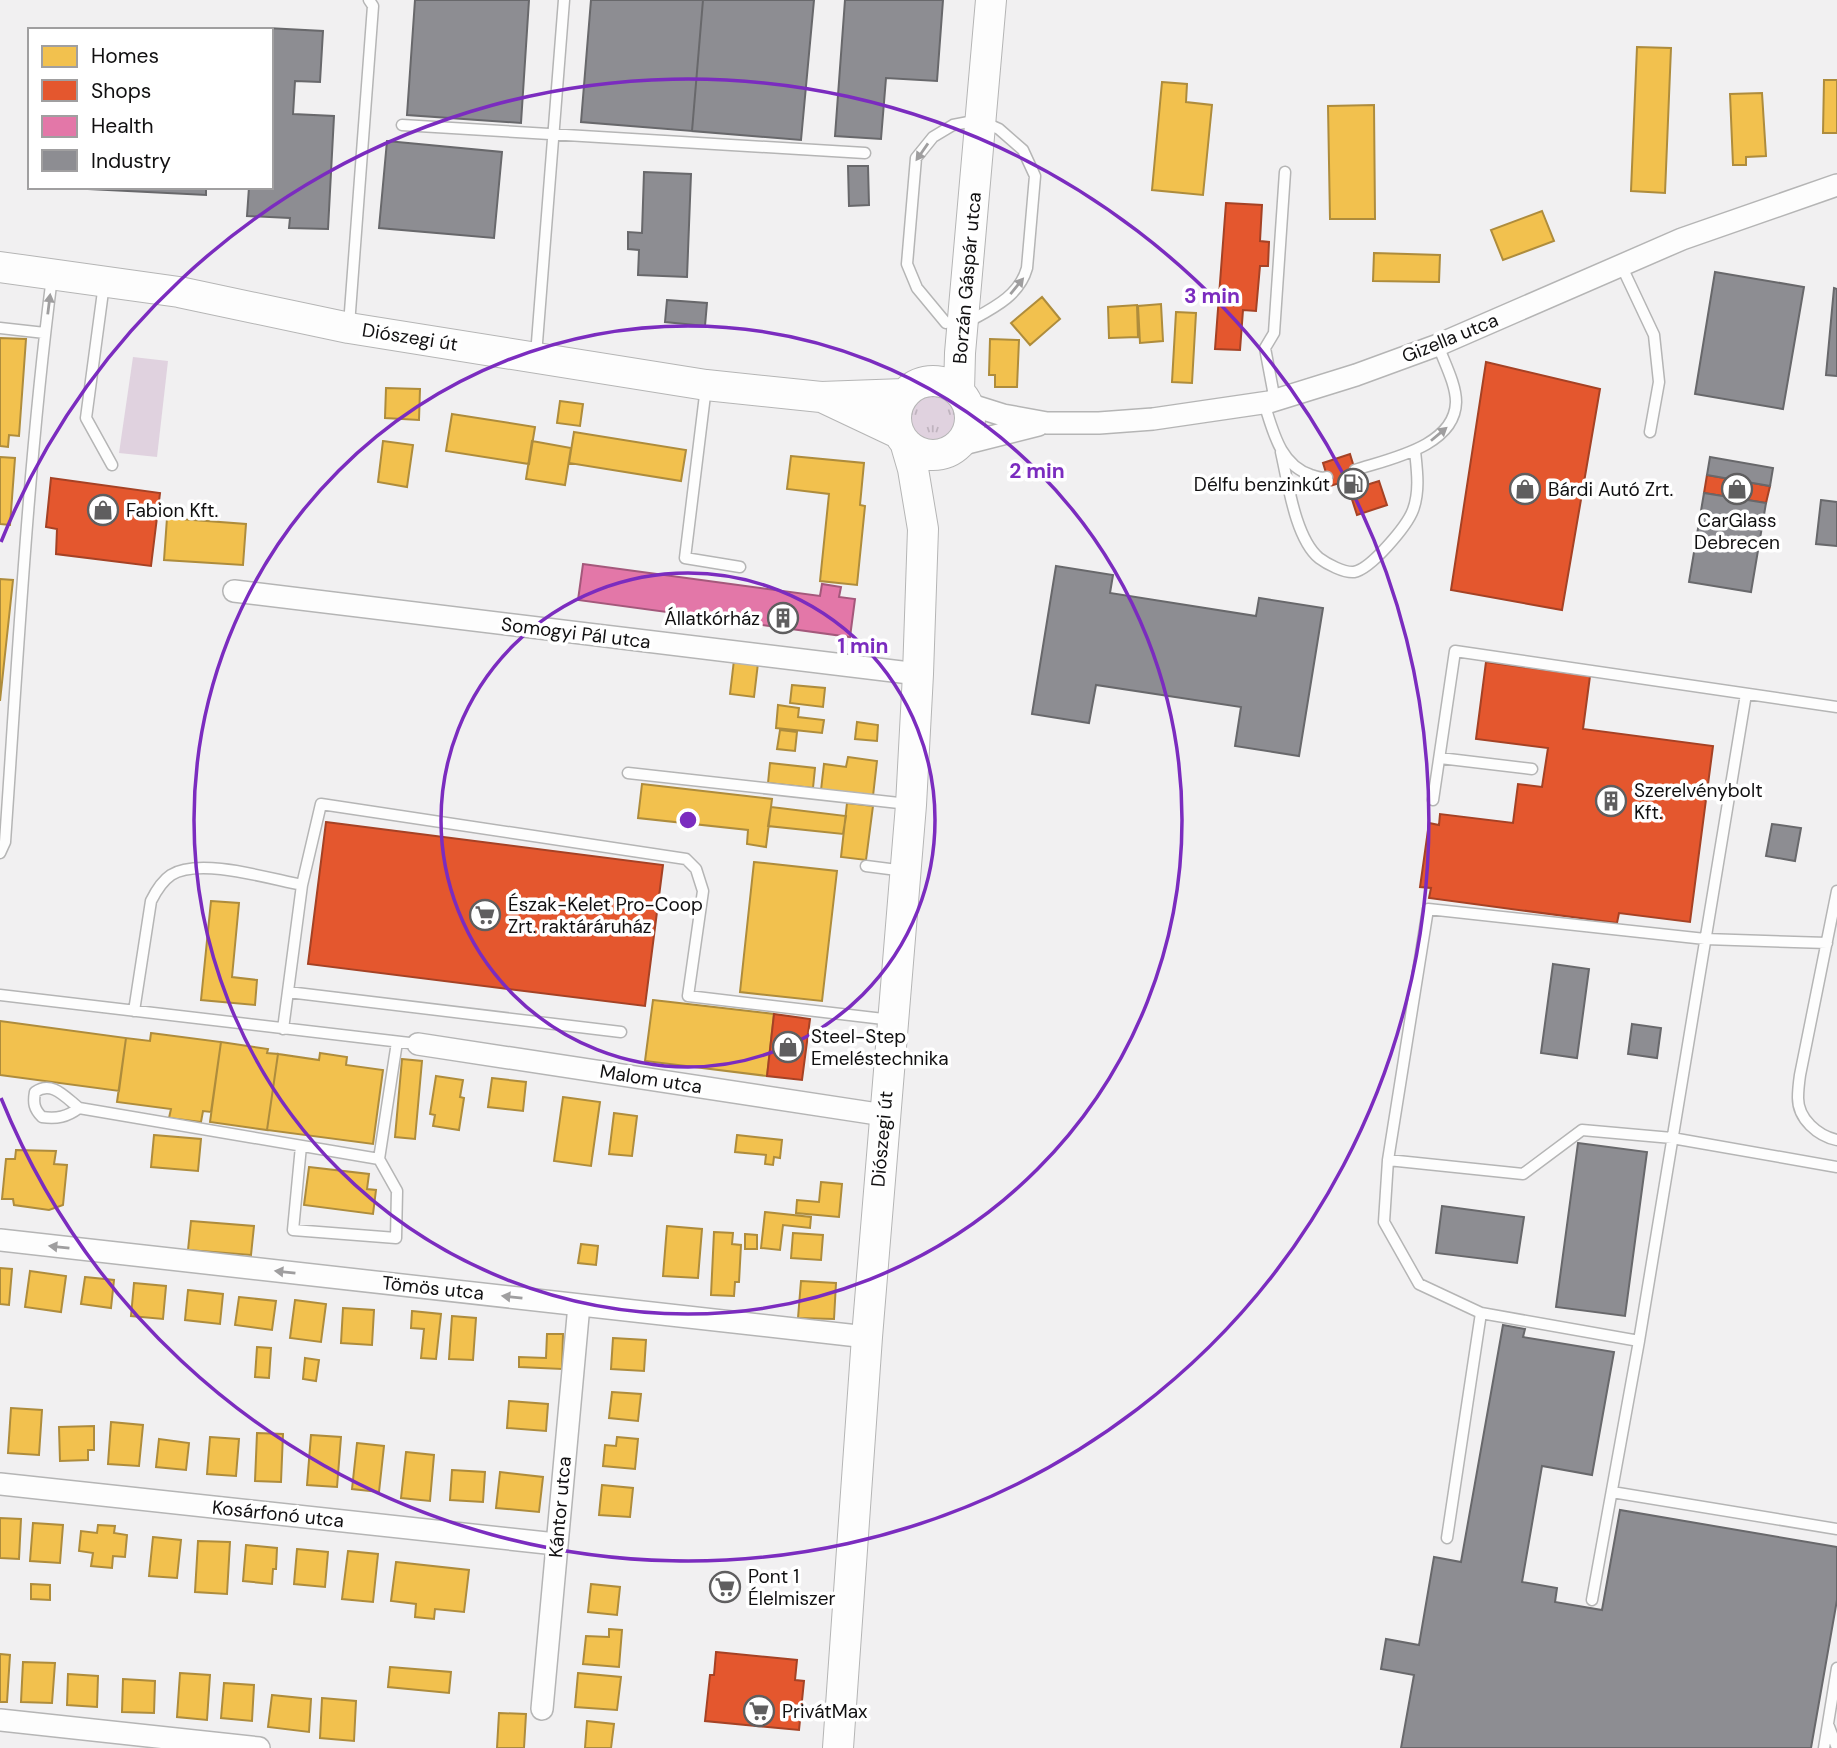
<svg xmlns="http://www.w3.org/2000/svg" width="1837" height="1748" font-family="'DM Sans',sans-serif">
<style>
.grass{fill:url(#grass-tufts)}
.pitch{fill:#e0d2df}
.homes{fill:#f2c14e;stroke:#ae8c3c;stroke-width:2}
.shops{fill:#e4572e;stroke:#a54225;stroke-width:2}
.health{fill:#e377a8;stroke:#a4587b;stroke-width:2}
.industry{fill:#8d8d92;stroke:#68686b;stroke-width:2}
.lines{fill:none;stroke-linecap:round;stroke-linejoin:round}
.lane-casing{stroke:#b5b5b5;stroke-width:13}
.street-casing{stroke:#b5b5b5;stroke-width:24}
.secondary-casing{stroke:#b5b5b5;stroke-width:32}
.lane{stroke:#fdfdfd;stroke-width:10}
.street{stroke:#fdfdfd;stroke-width:21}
.secondary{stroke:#fdfdfd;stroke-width:30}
.oneway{fill:#9f9e9f}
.ring{fill:none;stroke:#7b2cbf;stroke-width:3.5}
.labels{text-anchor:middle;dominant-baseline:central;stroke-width:7;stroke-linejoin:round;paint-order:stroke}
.street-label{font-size:19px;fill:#111011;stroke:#fff}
.poi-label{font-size:19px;fill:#111011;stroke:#fff;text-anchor:start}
.centre{fill:#7b2cbf;stroke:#fff;stroke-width:3.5}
.ring-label{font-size:21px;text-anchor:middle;font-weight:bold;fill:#7b2cbf;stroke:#fff;stroke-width:7;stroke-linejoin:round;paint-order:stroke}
</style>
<defs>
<pattern id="grass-tufts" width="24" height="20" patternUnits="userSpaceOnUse" patternTransform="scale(1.75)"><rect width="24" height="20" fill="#e0d2df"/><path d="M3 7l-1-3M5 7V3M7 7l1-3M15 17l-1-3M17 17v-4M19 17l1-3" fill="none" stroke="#bfb3be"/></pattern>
</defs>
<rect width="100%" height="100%" fill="#f1f0f1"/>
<path class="grass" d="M908 418a25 25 0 1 1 50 0a25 25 0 1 1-50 0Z"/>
<path class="pitch" d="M133 357 168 361 157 457 119 453Z"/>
<path class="homes" d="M1637 47 1671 48 1665 193 1631 191Z
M1824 80H1837V133H1823Z
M1162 82 1187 84 1186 102 1212 105 1203 195 1152 190Z
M1762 93 1766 156 1746 157V165H1733L1730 94Z
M1374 105 1375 219H1330L1328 106Z
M1542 211 1554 241 1503 260 1491 230Z
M1374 253 1440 255 1439 282 1373 281Z
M1042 297 1060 319 1030 345 1011 323Z
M1161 304 1163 341 1140 343 1138 306Z
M1137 305 1138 337 1109 338 1108 307Z
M1176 312 1196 313 1192 383 1172 382Z
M0 338 26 339 19 436 9 435 8 447 0 446Z
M990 339 1019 340 1017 387H995V375H989Z
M386 388 420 389 419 420 385 418Z
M560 401 583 404 580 426 557 423Z
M452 414 535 427 529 464 446 451Z
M574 432 686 450 681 481 569 463Z
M383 441 413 445 407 487 378 482Z
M532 441 571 448 565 485 526 479Z
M791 456 864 463 860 505 865 506 857 585 820 581 829 494 787 489Z
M0 457 15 458 10 525 0 524Z
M167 518 246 524 243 565 164 560Z
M0 579 13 580 0 701Z
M734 660 758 663 754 697 730 694Z
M792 685 825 688 823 707 790 703Z
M778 705 799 708 798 717 824 720 822 733 776 728Z
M857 722 878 725 877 741 855 739Z
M780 730 797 732 795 751 777 749Z
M848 757 877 761 873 796 821 790 824 764 846 767Z
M770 763 815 768 813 788 768 783Z
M642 784 772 799 766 847 747 844 748 830 638 818Z
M847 803 873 806 866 860 841 857Z
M771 807 846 816 843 834 768 826Z
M754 862 837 871 822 1001 740 992Z
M211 901 239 903 232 977 257 980 255 1005 201 1000Z
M653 1000 774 1014 767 1076 645 1061Z
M0 1021 126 1038 119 1091 0 1075Z
M151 1033 221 1042 211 1112 203 1111 201 1122 169 1118 171 1109 117 1102 126 1038 150 1041Z
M221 1042 268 1049 267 1053 278 1054 267 1130 210 1122Z
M320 1053 347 1057 346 1065 383 1070 373 1144 267 1130 278 1054 319 1060Z
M402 1059 422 1061 415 1139 395 1137Z
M436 1076 463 1080 460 1097 464 1098 459 1130 433 1126 435 1115 430 1114Z
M492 1078 526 1082 523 1111 488 1107Z
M563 1097 600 1102 591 1166 554 1161Z
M614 1113 637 1116 632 1156 609 1154Z
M154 1135 201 1139 198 1171 151 1167Z
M737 1135 782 1140 780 1158 774 1157 773 1165 765 1164 766 1155 735 1152Z
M16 1150 56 1151 54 1164 67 1165 63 1205 49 1210 14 1205 13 1199H2L6 1159H15Z
M309 1167 369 1174 367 1189 376 1190 373 1214 304 1205Z
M821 1182 842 1184 839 1217 796 1213 797 1200 819 1202Z
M765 1212 811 1217 810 1228 783 1225 780 1250 761 1248Z
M191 1221 254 1226 251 1255 188 1250Z
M667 1226 702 1229 698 1278 663 1276Z
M714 1232 733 1233 732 1244 741 1245 739 1282H735L734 1296 711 1295Z
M793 1233 823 1235 821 1260 791 1258Z
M745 1234 757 1235V1249H745Z
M581 1244 598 1246 596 1265 578 1263Z
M0 1268 12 1269 9 1305 0 1304Z
M30 1271 66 1276 61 1312 25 1307Z
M85 1277 114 1280 111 1308 81 1304Z
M801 1281 836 1283 834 1319 798 1318Z
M134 1283 166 1286 163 1319 131 1316Z
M188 1290 223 1294 220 1324 185 1320Z
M239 1297 276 1301 272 1330 235 1325Z
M295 1300 326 1304 321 1342 290 1338Z
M343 1308 374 1310 372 1345 341 1343Z
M412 1311 441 1314 436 1359 421 1358 424 1329 411 1328Z
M452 1316 476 1318 473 1360 449 1359Z
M547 1334H563L562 1369 519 1367V1357L546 1358Z
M613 1338 646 1340 644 1371 611 1369Z
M257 1347 271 1348 269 1378 255 1377Z
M305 1358 319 1360 316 1381 303 1379Z
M612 1392 641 1394 638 1421 609 1418Z
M509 1401 548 1404 546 1431 507 1428Z
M11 1408 42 1410 39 1455 8 1453Z
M111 1422 143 1425 139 1466 108 1464Z
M94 1426V1450H88V1460L60 1461 59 1427Z
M257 1433 283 1434 281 1482 255 1481Z
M311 1435 341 1437 337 1487 307 1485Z
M210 1437 239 1439 236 1476 207 1474Z
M617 1437 638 1439 635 1469 603 1466 605 1445 616 1446Z
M159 1439 189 1443 186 1470 156 1467Z
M357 1443 384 1446 379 1492 352 1489Z
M406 1452 434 1455 430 1501 401 1498Z
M452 1470 485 1472 483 1502 450 1500Z
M500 1472 543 1477 539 1512 496 1508Z
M602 1485 633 1488 630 1517 599 1515Z
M0 1518 21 1519 19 1559 0 1558Z
M33 1523 63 1525 60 1563 30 1561Z
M98 1525 115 1526 114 1533 127 1535 125 1557 113 1556 112 1568 91 1566 93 1553 79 1551 81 1531 97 1533Z
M153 1537 181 1540 177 1578 149 1576Z
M198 1541 230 1542 227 1594 195 1592Z
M246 1545 277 1548 276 1569H273L272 1584 243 1581Z
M297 1549 328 1552 325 1587 294 1584Z
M348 1551 378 1554 373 1602 342 1599Z
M396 1562 469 1570 464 1612 435 1609 434 1619 415 1617 416 1604 391 1601Z
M31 1584 50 1585V1600L31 1599Z
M591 1584 620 1587 617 1615 588 1612Z
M609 1629 622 1630 619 1667 583 1664 586 1636 609 1637Z
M0 1654 10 1655 7 1702H0Z
M23 1662 55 1663 52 1703 21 1702Z
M390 1667 451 1672 449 1693 388 1687Z
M180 1673 210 1675 207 1720 177 1717Z
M578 1673 621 1677 617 1710 575 1707Z
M68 1674 98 1676 97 1707 67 1705Z
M123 1679 155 1681 154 1713 122 1712Z
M224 1683 254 1685 252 1721 221 1718Z
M272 1695 311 1699 309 1732 268 1727Z
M322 1698 356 1701 354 1741 320 1738Z
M499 1713 526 1714 524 1748H497Z
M587 1721 614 1724 611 1748H585Z"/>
<path class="shops" d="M1226 203 1262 205 1260 241 1269 242 1268 266H1260L1256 311 1243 310 1240 350 1215 349Z
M1486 362 1600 389 1562 610 1451 590Z
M1350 454 1360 487 1379 481 1387 505 1357 515 1346 481 1330 486 1323 463Z
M1707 475 1770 486 1766 503 1704 493Z
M51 478 160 493 151 566 56 554 57 529 46 527Z
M1486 662 1590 676 1583 729 1713 746 1690 922 1619 913 1617 923 1429 898 1431 888 1420 887 1429 823 1439 825 1440 814 1513 823 1518 784 1542 787 1548 748 1476 739Z
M326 822 663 865 645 1006 308 964Z
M774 1014 810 1019 802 1080 767 1076Z
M716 1652 797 1660 795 1680 804 1681 799 1730 705 1721 710 1675H714Z"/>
<path class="health" d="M583 564 820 596 822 584 841 587 839 597 855 599 850 637 578 600Z"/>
<path class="industry" d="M415 0H529L521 123 407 115Z
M591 0H703L692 131 581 122Z
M703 0H814L801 140 692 131Z
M845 0H943L937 81 886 78 881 139 835 136Z
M267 28 323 31 320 82 295 81 293 114 334 116 328 229 289 228 290 218 247 216 249 187H271V30Z
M387 141 502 152 494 238 379 228Z
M848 166H868L869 205 849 206Z
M644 172 691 174 687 277 638 275 639 250 628 249V232L642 233Z
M48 187H206V195Z
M1715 272 1804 287 1783 409 1695 394Z
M1834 288 1837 289V376L1826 375Z
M667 300 707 303 705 326 665 322Z
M1710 457 1773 468 1770 486 1707 475Z
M1704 493 1766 503 1751 592 1689 582Z
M1821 500 1837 502V546L1816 544Z
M1056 566 1113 575 1110 593 1256 616 1259 598 1323 608 1299 756 1235 746 1241 707 1096 685 1089 723 1032 714Z
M1772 824 1801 828 1795 861 1766 856Z
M1553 964 1589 969 1577 1058 1541 1053Z
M1632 1024 1661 1028 1657 1058 1628 1054Z
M1578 1143 1647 1152 1625 1316 1556 1307Z
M1442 1206 1524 1217 1517 1263 1436 1253Z
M1503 1325 1525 1329 1523 1337 1614 1352 1592 1475 1542 1466 1522 1582 1557 1588 1555 1602 1602 1610 1620 1510 1837 1547V1600L1811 1748H1401L1414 1675 1381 1669 1386 1639 1419 1645 1434 1557 1461 1562Z"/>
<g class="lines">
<g class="lane-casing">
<path id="lane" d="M402 125 865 153
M1621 265 1654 335 1659 382 1650 432
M104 284 86 418 112 465
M946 323 917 288 907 264 916 158 933 137 953 125 979 120 999 129 1023 150 1035 176 1027 268C1019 297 991 309 966 323
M349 325 373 6 369 0
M0 328 45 333
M536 355 564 0
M706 387 685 558 740 567
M1275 401 1265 348 1274 333 1285 172
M1264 403C1273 431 1280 465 1311 475 1318 477 1321 479 1327 477
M1281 452C1288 482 1295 538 1319 558 1327 564 1344 573 1354 572 1371 569 1407 526 1413 510 1420 491 1417 470 1415 451
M1355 470C1388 459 1455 447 1456 402 1456 384 1444 362 1438 345
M1440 758 1532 769
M628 773 908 804
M1433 800 1455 651 1837 707
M0 853 5 842C18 654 28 464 52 277
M866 866 905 871
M302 885 321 804 686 859 696 869 703 891 688 996 892 1020
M1837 891 1800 1075C1799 1082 1798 1090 1798 1098 1798 1119 1818 1136 1837 1140
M288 992 621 1032
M0 995 418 1044
M134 1011 151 901C156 891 162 881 171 875 200 857 270 879 302 885L283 1029
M79 1108C67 1117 57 1119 42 1117 34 1109 33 1103 35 1092 52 1080 65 1097 79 1108L379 1159 397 1042
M301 1146 293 1230 396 1238 397 1191 379 1159
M1388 1160 1523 1174 1582 1130 1672 1138 1837 1167
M1481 1313 1419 1284 1384 1222 1388 1160 1428 909 1705 939 1827 943
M1612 1492 1837 1529
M1447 1538 1481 1313 1639 1341 1746 694
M1592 1600 1639 1341
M1828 1724 1837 1748
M1824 1748 1837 1668"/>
</g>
<g class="street-casing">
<path id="street" d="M968 404 1003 415 1047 423H1099L1153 419 1269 402 1356 375 1438 345 1682 239 1837 185
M959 445 1038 425
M234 591 918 674
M418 1044 884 1115
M0 1240 867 1337
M0 1484 556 1544
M542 1709 579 1305
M0 1720 259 1748"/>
</g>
<g class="secondary-casing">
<path id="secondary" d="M0 267 179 292 349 328 706 385 821 397 904 394
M896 418a37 37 0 1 1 74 0a37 37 0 1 1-74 0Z
M959 391 960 353 991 0
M826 399 898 433
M838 1748 867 1337 911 805 918 674 923 529 913 469 906 445"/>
</g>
<use href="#lane" class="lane"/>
<use href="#street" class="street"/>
<use href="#secondary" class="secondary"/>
</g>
<defs><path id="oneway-solid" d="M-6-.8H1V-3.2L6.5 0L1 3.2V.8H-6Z" transform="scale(1.75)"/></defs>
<g class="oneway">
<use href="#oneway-solid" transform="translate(922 152) rotate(125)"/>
<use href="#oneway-solid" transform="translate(1017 286) rotate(-51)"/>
<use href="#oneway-solid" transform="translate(49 304) rotate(-83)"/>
<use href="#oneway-solid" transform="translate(1439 434) rotate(-40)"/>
<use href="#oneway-solid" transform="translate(59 1247) rotate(-174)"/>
<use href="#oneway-solid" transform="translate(285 1272) rotate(-174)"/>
<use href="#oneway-solid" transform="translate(512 1297) rotate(-174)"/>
</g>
<g class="ring">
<circle cx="688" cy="820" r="247"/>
<circle cx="688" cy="820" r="494"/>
<path d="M1 542A741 741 0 1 1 1 1098"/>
</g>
<defs>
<g id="fuel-ring" transform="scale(1.575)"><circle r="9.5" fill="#fff" stroke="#5f5e5f" stroke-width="1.5"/><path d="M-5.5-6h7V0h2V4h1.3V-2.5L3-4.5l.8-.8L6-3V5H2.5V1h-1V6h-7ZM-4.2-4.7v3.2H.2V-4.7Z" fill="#5f5e5f"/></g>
<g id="shop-ring" transform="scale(1.575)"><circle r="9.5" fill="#fff" stroke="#5f5e5f" stroke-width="1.5"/><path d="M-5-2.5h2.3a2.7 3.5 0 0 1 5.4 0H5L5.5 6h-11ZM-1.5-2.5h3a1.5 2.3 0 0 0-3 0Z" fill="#5f5e5f"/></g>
<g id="building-ring" transform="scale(1.575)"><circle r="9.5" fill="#fff" stroke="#5f5e5f" stroke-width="1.5"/><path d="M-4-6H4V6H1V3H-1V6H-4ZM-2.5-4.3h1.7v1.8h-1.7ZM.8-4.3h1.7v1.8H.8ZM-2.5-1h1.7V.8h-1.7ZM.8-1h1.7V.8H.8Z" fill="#5f5e5f"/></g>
<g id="supermarket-ring" transform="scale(1.575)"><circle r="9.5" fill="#fff" stroke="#5f5e5f" stroke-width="1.5"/><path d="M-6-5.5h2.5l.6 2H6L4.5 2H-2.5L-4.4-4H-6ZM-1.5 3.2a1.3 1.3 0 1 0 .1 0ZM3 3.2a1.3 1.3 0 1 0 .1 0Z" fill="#5f5e5f"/></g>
</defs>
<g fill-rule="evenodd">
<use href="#fuel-ring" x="1353" y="484"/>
<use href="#shop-ring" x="1525" y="489"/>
<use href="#shop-ring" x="1737" y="489"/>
<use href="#shop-ring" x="103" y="510"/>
<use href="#building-ring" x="783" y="618"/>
<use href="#building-ring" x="1611" y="801"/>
<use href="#supermarket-ring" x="485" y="915"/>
<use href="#shop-ring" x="788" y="1047"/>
<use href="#supermarket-ring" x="725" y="1587"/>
<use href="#supermarket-ring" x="759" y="1711"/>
</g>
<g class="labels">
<g class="street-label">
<text transform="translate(967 278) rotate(-85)">Borzán Gáspár utca</text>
<text transform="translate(410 337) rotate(9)">Diószegi út</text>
<text transform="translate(1450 338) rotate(-22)">Gizella utca</text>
<text transform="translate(576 633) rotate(7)">Somogyi Pál utca</text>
<text transform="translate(651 1079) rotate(9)">Malom utca</text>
<text transform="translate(882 1139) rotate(-85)">Diószegi út</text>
<text transform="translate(433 1288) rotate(6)">Tömös utca</text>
<text transform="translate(560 1507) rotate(-85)">Kántor utca</text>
<text transform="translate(278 1514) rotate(6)">Kosárfonó utca</text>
</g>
<g class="poi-label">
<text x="1330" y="484" text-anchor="end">Délfu benzinkút</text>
<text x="1548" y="489">Bárdi Autó Zrt.</text>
<text x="126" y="510">Fabion Kft.</text>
<text x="1737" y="520" text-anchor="middle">CarGlass<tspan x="1737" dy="22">Debrecen</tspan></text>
<text x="760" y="618" text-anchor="end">Állatkórház</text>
<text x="1634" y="790">Szerelvénybolt<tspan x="1634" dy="22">Kft.</tspan></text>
<text x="508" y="904">Észak-Kelet Pro-Coop<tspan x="508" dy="22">Zrt. raktáráruház</tspan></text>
<text x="811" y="1036">Steel-Step<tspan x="811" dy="22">Emeléstechnika</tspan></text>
<text x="748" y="1576">Pont 1<tspan x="748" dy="22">Élelmiszer</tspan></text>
<text x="782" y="1711">PrivátMax</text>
</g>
</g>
<circle cx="688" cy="820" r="10" class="centre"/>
<g class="ring-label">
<text x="1212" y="303">3 min</text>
<text x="1037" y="478">2 min</text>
<text x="863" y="653">1 min</text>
</g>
<rect x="28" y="28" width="245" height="161" fill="#ffffff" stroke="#a09fa0" stroke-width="2"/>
<rect x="42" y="46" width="35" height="21" fill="#f2c14e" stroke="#a09fa0" stroke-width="2"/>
<text x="91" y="63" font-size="21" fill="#111011">Homes</text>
<rect x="42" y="80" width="35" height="21" fill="#e4572e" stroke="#a09fa0" stroke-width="2"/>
<text x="91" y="98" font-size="21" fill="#111011">Shops</text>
<rect x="42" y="116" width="35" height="21" fill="#e377a8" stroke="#a09fa0" stroke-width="2"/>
<text x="91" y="133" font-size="21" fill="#111011">Health</text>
<rect x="42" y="150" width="35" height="21" fill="#8d8d92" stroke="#a09fa0" stroke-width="2"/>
<text x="91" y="168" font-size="21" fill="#111011">Industry</text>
</svg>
